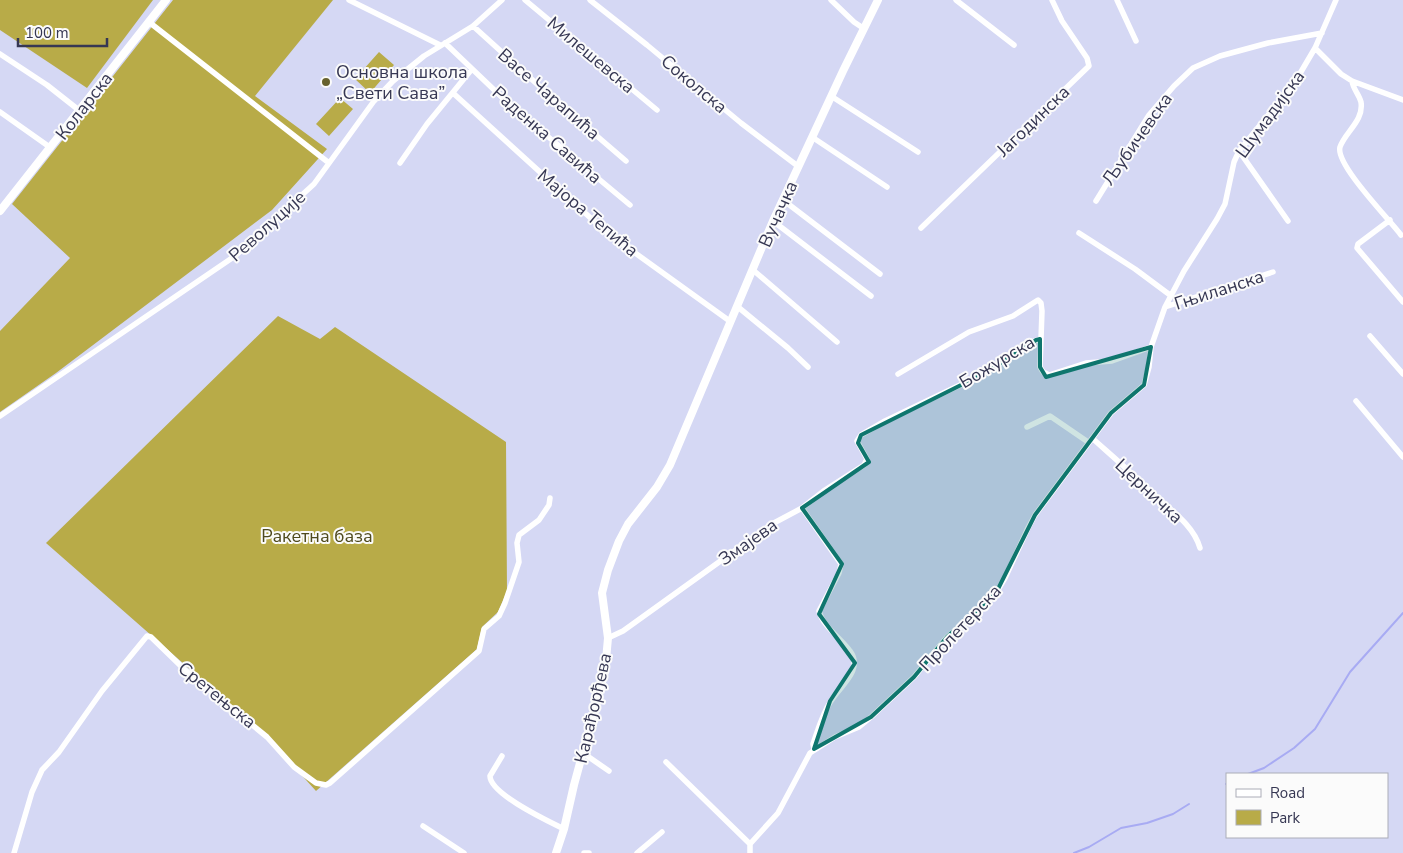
<svg xmlns="http://www.w3.org/2000/svg" width="1403" height="853" font-family="'Nunito Sans',sans-serif">
<style>
.green{fill:#b8ab48}
.lines{fill:none;stroke-linecap:round;stroke-linejoin:round}
.stream{stroke:#a8abf3;stroke-width:2}
.street{stroke:#fff;stroke-width:5.5}
.secondary{stroke:#fff;stroke-width:8}
.marked{fill:#0f766e;fill-opacity:0.2;stroke:#0f766e;stroke-width:4;stroke-linejoin:round}
.poi-dot{fill:#68622e;stroke:#fbfbfb;stroke-width:2}
.labels{text-anchor:middle;dominant-baseline:central;stroke-width:4;stroke-linejoin:round;paint-order:stroke}
.street-label{font-size:18px;fill:#363753;stroke:#fbfbfb}
.poi-label{font-size:18px;fill:#363753;stroke:#fbfbfb;text-anchor:start}
.park-label{font-size:18px;fill:#4f4a1e;stroke:#fbfbfb}
</style>
<rect width="100%" height="100%" fill="#d5d8f4"/>
<path class="green" d="M0 0H153L87 88 0 30Z
M173 0H333L255 96 327 149 272 210 56 373 0 412V331L70 258 12 204Z
M379 52 394 65 370 93 355 79Z
M340 98 353 109 329 136 316 124Z
M278 316 320 339 335 327 506 442 507 591 498 612 482 627 477 649 316 791 267 737 46 543Z"/>
<g class="lines">
<path class="stream" d="M1248 774 1264 768 1294 748 1315 729 1350 672 1403 613
M1226 784H1227
M1074 853 1089 847 1121 828 1147 823 1173 814 1189 804"/>
<path class="street" d="M349 0 440 45
M525 0 657 110
M590 0 647 45 741 123 799 167
M831 0 854 22 863 28
M956 0 1014 45
M1117 0 1136 41
M149 22 329 163
M473 26 548 94 626 161
M445 43 510 105 630 205
M1315 48 1341 74 1352 81 1403 100
M0 54 47 85 80 111
M1352 81C1353 89 1359 94 1361 102 1364 121 1345 132 1340 147 1335 164 1389 219 1401 235
M453 93 606 232 731 322
M831 96 918 152
M0 112 51 148
M812 137 887 187
M1239 151 1288 221
M400 163 427 124 472 69
M783 200 880 274
M1096 201 1149 115 1174 86 1193 68 1220 56 1268 43 1322 33
M1390 220 1358 244 1357 248 1403 302
M773 221 871 296
M921 228 1089 66 1087 58 1062 21 1052 0
M1079 233 1135 269 1170 295
M753 270 837 342
M738 307 788 348 808 367
M1165 307 1273 272
M1370 336 1403 374
M898 374 969 332 1013 316 1038 300 1041 303 1042 311 1040 367 1043 372 1049 375 1086 363 1112 361 1151 347
M1356 401 1403 457
M0 416 235 256 314 184 374 101 393 81 424 56 473 26 502 0
M1027 427 1050 416 1088 442
M1092 438C1111 455 1131 472 1149 490 1167 508 1193 523 1200 548
M802 508 841 564 839 573 819 611C823 627 841 638 850 651 864 670 840 686 831 701 822 714 818 730 813 744L814 749
M608 638 623 631 772 524 802 508 825 490 864 465 867 459 857 441 861 435 885 421 985 373 1032 342 1040 339
M583 753 609 771
M502 756 490 776C490 794 548 821 564 829
M666 762 750 844
M423 826 464 853
M14 853 32 792 42 770 59 752 102 691 147 636 151 637 185 670 267 737 294 767 316 783 326 785 330 783 479 651 484 629 499 616 505 603 519 562 517 543 519 535 539 520 549 505 550 498
M584 853H589
M637 853 662 832
M750 853V844L778 813 810 753 835 737 859 727 871 717 914 677 947 637 983 607 996 593 1005 578 1028 528 1035 515 1111 413 1144 385 1149 367 1151 347 1165 307 1184 271 1217 219 1225 204 1234 162 1239 151 1295 82 1315 48 1336 0"/>
<path class="secondary" d="M0 211 166 0
M556 853 564 829 574 785 605 671 608 638 602 593 608 570 619 541 628 524 657 487 670 465 773 221 843 71 878 0"/>
</g>
<path class="marked" d="M1040 339V367L1046 377 1151 347 1144 385 1111 413 1035 515 996 593 947 637 914 677 871 717 814 749 830 701 855 663 819 614 842 564 802 508 869 462 858 443 861 435 985 373 1036 340Z"/>
<circle class="poi-dot" cx="326" cy="82" r="5"/>
<g class="labels">
<g class="street-label">
<text transform="translate(591 55) rotate(40)">Милешевска</text>
<text transform="translate(694 84) rotate(40)">Соколска</text>
<text transform="translate(549 94) rotate(41)">Васе Чарапића</text>
<text transform="translate(84 106) rotate(-52)">Коларска</text>
<text transform="translate(1270 114) rotate(-54)">Шумадијска</text>
<text transform="translate(1033 121) rotate(-44)">Јагодинска</text>
<text transform="translate(547 135) rotate(41)">Раденка Савића</text>
<text transform="translate(1137 139) rotate(-55)">Љубичевска</text>
<text transform="translate(588 213) rotate(40)">Мајора Тепића</text>
<text transform="translate(778 214) rotate(-66)">Вучачка</text>
<text transform="translate(267 226) rotate(-42)">Револуције</text>
<text transform="translate(1219 290) rotate(-18)">Гњиланска</text>
<text transform="translate(997 362) rotate(-31)">Божурска</text>
<text transform="translate(1149 491) rotate(43)">Церничка</text>
<text transform="translate(748 542) rotate(-35)">Змајева</text>
<text transform="translate(960 628) rotate(-47)">Пролетерска</text>
<text transform="translate(217 695) rotate(39)">Сретењска</text>
<text transform="translate(593 708) rotate(-77)">Карађорђева</text>
</g>
<g class="poi-label">
<text x="336" y="72">Основна школа<tspan x="336" dy="21">„Свети Сава”</tspan></text>
</g>
<g class="park-label">
<text x="317" y="536">Ракетна база</text>
</g>
</g>
<rect x="1226" y="773" width="162" height="65" fill="#fbfbfb" stroke="#acadb8"/>
<rect x="1236" y="789" width="25" height="8" fill="#ffffff" stroke="#acadb8"/>
<text x="1270" y="798" font-size="15" fill="#363753">Road</text>
<rect x="1236" y="810" width="25" height="15" fill="#b8ab48" stroke="#acadb8"/>
<text x="1270" y="823" font-size="15" fill="#363753">Park</text>
<path d="M18 38v8h89v-8" fill="none" stroke="#363753" stroke-width="2.5"/>
<text x="25" y="38" font-size="15" fill="#363753" stroke="#fbfbfb" stroke-width="4" paint-order="stroke">100 m</text>
</svg>
